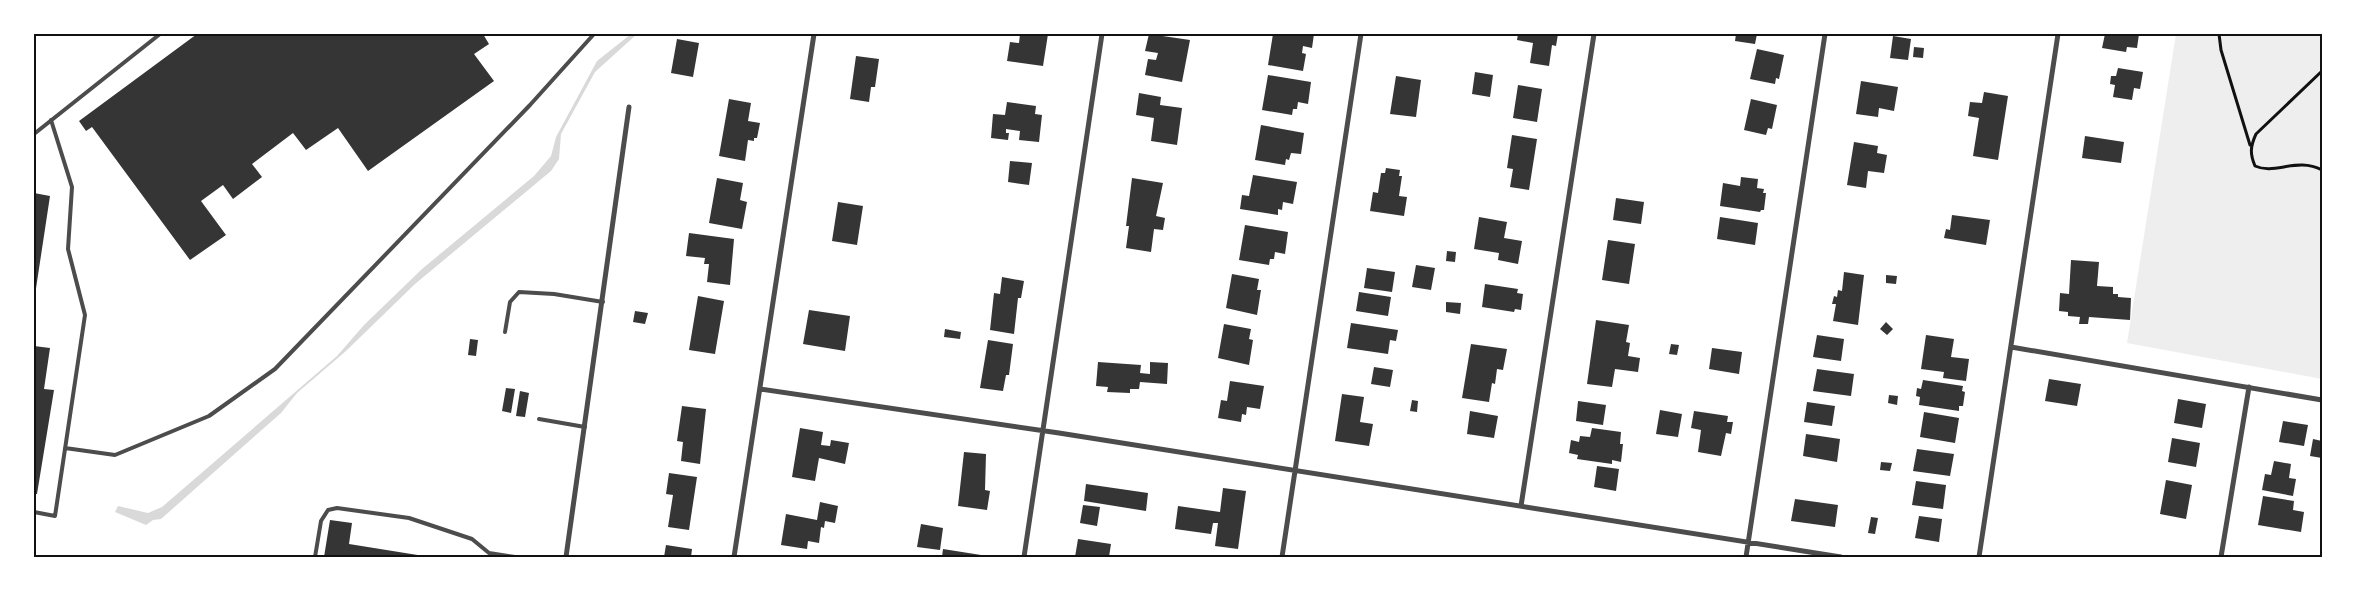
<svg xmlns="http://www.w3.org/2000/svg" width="2356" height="591" font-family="'Asap Condensed',sans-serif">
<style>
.green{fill:#eee}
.water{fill:#d9d9d9}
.building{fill:#353535}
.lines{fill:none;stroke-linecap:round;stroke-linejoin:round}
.path{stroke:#111;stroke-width:3}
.service{stroke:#4c4c4c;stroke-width:4}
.minor{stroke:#4c4c4c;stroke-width:5}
.neatline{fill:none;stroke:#111;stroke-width:2}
</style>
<rect width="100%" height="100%" fill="#fff"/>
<path class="green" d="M2176 34H2322V379L2127 343Z"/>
<path class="water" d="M631 34H637L595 72 561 134 559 159 551 171 415 284 346 351 297 393 281 413 161 519 153 520 146 525 115 512 118 506 148 513 162 507 337 356 364 325 422 269 534 176 551 156 556 137 597 61Z"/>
<path class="building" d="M197 34H483L489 44 474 54 494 81 368 171 338 128 306 150 293 133 252 164 262 177 233 199 223 185 201 201 226 235 190 260 92 127 86 131 79 121Z
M1020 34H1048L1043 66 1007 61 1010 42 1019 43Z
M1149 34 1190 40 1182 82 1145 75 1148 59 1156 60 1158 53 1145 51Z
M1273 34H1314L1312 48 1303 46 1302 53 1306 54 1303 71 1268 65Z
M1518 34H1558L1556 46 1552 45 1549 66 1530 63 1533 43 1517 40Z
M1736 34H1757L1755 44 1735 41Z
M2105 34H2139L2137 48 2127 47 2126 52 2102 48Z
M1893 36 1911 39 1908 60 1890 58Z
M677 39 699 43 693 77 671 73Z
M1914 47 1924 48 1923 58 1913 57Z
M1757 49 1784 55 1779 79 1776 78 1775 84 1750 79Z
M856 56 879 59 875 87H871L869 102 850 99Z
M2118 68 2143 72 2140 89 2134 88 2132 100 2113 97 2115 85 2110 84 2111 76H2116Z
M1475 72 1493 75 1490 97 1472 94Z
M1268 75 1311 82 1308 104 1298 102 1297 109H1293L1292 115 1262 110Z
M1396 76 1421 80 1416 117 1390 114Z
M1861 81 1898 87 1894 111 1879 108 1878 117 1856 114Z
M1518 85 1542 89 1537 122 1513 118Z
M1984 92 2008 96 1998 160 1973 156 1979 118 1968 116 1970 102 1982 103Z
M1139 93 1161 97 1160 105 1182 108 1177 145 1151 141 1154 118 1136 115Z
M729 99 751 103 748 121 760 123 757 138H754V141L748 140 745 161 719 156Z
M1751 99 1777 105 1772 129 1768 128 1766 135 1744 130Z
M1007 102 1036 106 1035 114 1042 115 1039 142 1019 140 1020 131 1006 129V133H1009L1008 140 991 138 993 114 1005 115Z
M1261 125 1304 133 1301 154 1291 153 1289 160 1286 159 1285 165 1255 160Z
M1512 135 1537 139 1529 190 1510 187 1513 169 1507 168Z
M2085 136 2124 142 2121 163 2082 158Z
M1854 142 1878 146 1877 153 1887 155 1884 173 1868 171 1866 188 1847 185Z
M1010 161 1032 163 1029 185 1008 182Z
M1386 168 1400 170 1399 176H1402L1399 196 1407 197 1404 216 1370 211 1373 192 1378 193 1381 173H1385Z
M1253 175 1297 182 1293 204 1283 202 1282 210 1278 209V215L1240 209 1242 195 1249 196Z
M1741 177 1758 179 1757 188 1764 189 1763 193H1766L1764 210H1761L1760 212 1720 206 1723 183 1740 186Z
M717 178 743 183 740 200 747 202 742 229 709 223Z
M1132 178 1163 183 1156 216 1165 218 1163 230 1154 229 1151 252 1126 248 1129 226H1126Z
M34 193 50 196 35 295H34Z
M1616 198 1644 202 1641 224 1613 220Z
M838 202 863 206 857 245 832 241Z
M1952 215 1990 220 1986 245 1944 238 1946 229 1950 230Z
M1479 217 1507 222 1504 238 1522 241 1518 264 1498 260 1499 253 1474 249Z
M1720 217 1758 223 1755 245 1717 239Z
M1245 225 1288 232 1285 254 1275 252 1274 259H1270L1269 265 1239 260Z
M689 233 734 239 730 285 707 282 709 264H704L705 258 686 256Z
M1608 240 1635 244 1629 284 1602 280Z
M1447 251 1456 252 1455 262 1446 261Z
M2071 260 2099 262 2097 286 2113 287V294H2118V297L2131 298 2130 320 2089 317 2088 324H2079L2080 317 2068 316V312L2059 311 2060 293 2069 294Z
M1416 265 1435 268 1431 290 1412 287Z
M1367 268 1395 272 1392 292 1364 288Z
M1844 272 1864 275 1858 325 1833 321 1836 304H1832L1834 296 1837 297 1838 290 1842 291Z
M1232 274 1259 279 1257 290H1261L1257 315 1226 308Z
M1886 275 1897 276 1896 284 1886 283Z
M1002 277 1024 281 1021 298H1018L1014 334 990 330 994 293 1000 294Z
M1485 284 1518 289 1517 293 1523 294 1521 310 1515 309 1514 312 1482 307Z
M1359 292 1391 297 1388 316 1356 311Z
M698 296 724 301 715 354 689 350Z
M1446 302 1461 303 1460 314 1446 312Z
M809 310 850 316 845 351 803 344Z
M635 311 648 313 645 324 633 322Z
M1596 320 1629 325 1626 342 1630 343 1628 356 1640 358 1638 372 1615 369 1612 387 1587 384Z
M1886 322 1893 329 1887 335 1880 329Z
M1351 323 1398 330 1396 341 1390 340 1388 354 1347 348Z
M1224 324 1251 329 1249 339 1253 340 1249 365 1218 358Z
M945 329 961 332 960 339 944 337Z
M1817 335 1844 339 1841 361 1813 357Z
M1926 335 1954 339 1951 357 1969 359 1966 381 1943 378 1944 372 1921 369Z
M470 339 478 340 476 356 468 355Z
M988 340 1013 344 1009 375H1006L1003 391 980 388Z
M1471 344 1507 349 1503 370 1497 369 1495 384 1492 383 1489 402 1462 398Z
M1671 344 1679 345 1677 355 1669 354Z
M34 346 50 348 44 389 54 390 37 494H34Z
M1712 348 1742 352 1739 374 1709 369Z
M1098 362 1141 365 1140 373 1150 374V362L1168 363 1167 384 1140 382 1139 389H1130V393L1107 392 1108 387 1096 386Z
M1374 367 1393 370 1390 387 1371 384Z
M1817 369 1854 374 1851 396 1813 391Z
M2049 379 2081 384 2077 406 2045 401Z
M1923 380 1963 386 1962 391 1965 392 1963 406H1959V411L1919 405 1920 397 1916 396 1917 388 1921 389Z
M1230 381 1264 386 1260 409 1247 407 1246 415 1242 414 1241 422 1218 418 1221 400 1227 401Z
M506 388 515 389 511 413 502 411Z
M520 391 529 393 525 417 516 416Z
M1342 394 1364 397 1360 422 1373 424 1369 446 1335 441Z
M1889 395 1898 396 1897 405 1888 403Z
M2178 399 2206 404 2202 428 2174 423Z
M1412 400 1418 401 1417 412 1410 411Z
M1578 401 1606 405 1603 425 1576 421Z
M1807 402 1835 406 1832 426 1804 422Z
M682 406 706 409 700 464 681 461 683 442 677 441Z
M1660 410 1682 414 1678 437 1656 434Z
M1470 411 1498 416 1494 438 1467 434Z
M1694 411 1728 416 1727 422H1733L1731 434 1726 433 1721 456 1698 452 1701 430 1691 428Z
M1924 412 1959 418 1955 443 1920 437Z
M2283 421 2308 425 2304 446 2279 442Z
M800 428 823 432 821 445 830 446 831 440 849 443 845 464 819 458 815 481 792 477Z
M1592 428 1621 432 1620 444H1623L1621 462 1612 460V464L1577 459 1578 455 1569 453 1571 440 1579 442 1580 436 1590 437Z
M1806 434 1840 439 1837 462 1803 456Z
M2172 438 2200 443 2196 467 2168 462Z
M2313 439 2322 441V458L2310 456Z
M1917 449 1954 454 1950 476 1913 471Z
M964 452 986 454 985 490 990 491 987 510 958 506Z
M2274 461 2291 464 2289 478 2296 479 2293 496 2262 490 2265 474 2271 475Z
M1881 462 1892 463 1890 471 1880 470Z
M1597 466 1619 469 1616 491 1594 487Z
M669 473 697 477 689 530 668 527 673 495 666 494Z
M2166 480 2192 485 2186 519 2160 514Z
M1916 481 1946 485 1943 509 1912 505Z
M1086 484 1148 493 1146 511 1084 501Z
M1223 488 1246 491 1238 549 1215 546 1218 523H1213L1211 534 1175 529 1178 506 1220 512Z
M2263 496 2294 501 2293 510 2304 512 2301 532 2258 525Z
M1795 499 1838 505 1835 527 1791 521Z
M820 502 838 506 835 523 825 521 824 528 821 527 819 543 808 541 807 549 781 545 786 514 817 520Z
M1083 505 1100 507 1097 526 1080 523Z
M1919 516 1942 519 1939 542 1915 538Z
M1871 517 1878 518 1875 534 1868 533Z
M330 520 352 523 349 544 430 557H324Z
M921 524 943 528 940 550 917 547Z
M1078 539 1111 544 1109 557H1075Z
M666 545 692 549 691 557H664Z
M943 549 981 555V557H942Z"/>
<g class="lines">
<path class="path" d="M2219 34 2221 50 2250 145
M2322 71 2256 134C2250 147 2250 154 2255 166 2275 175 2297 157 2322 170"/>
<path class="service" d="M34 134 160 34
M505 332 510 302 519 292 554 294 603 302
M539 419 585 427
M65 448 115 455 209 416 275 369 530 105 594 34
M34 512 55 516 85 315 68 249 72 187 51 120
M315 557 321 521 328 510 337 508 409 518 472 539 489 553 515 557"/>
<path class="minor" d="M2011 347 2322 400
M760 389 1059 433 1841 557
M1521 506 1594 34
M566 557 629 107
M734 557 814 34
M1024 557 1102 34
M1282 557 1361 34
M1746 557 1825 34
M1979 557 2058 34
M2221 557 2249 387"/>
</g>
<rect width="2356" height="591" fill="none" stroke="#ffffff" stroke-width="70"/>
<rect x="35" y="35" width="2286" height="521" class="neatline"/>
</svg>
